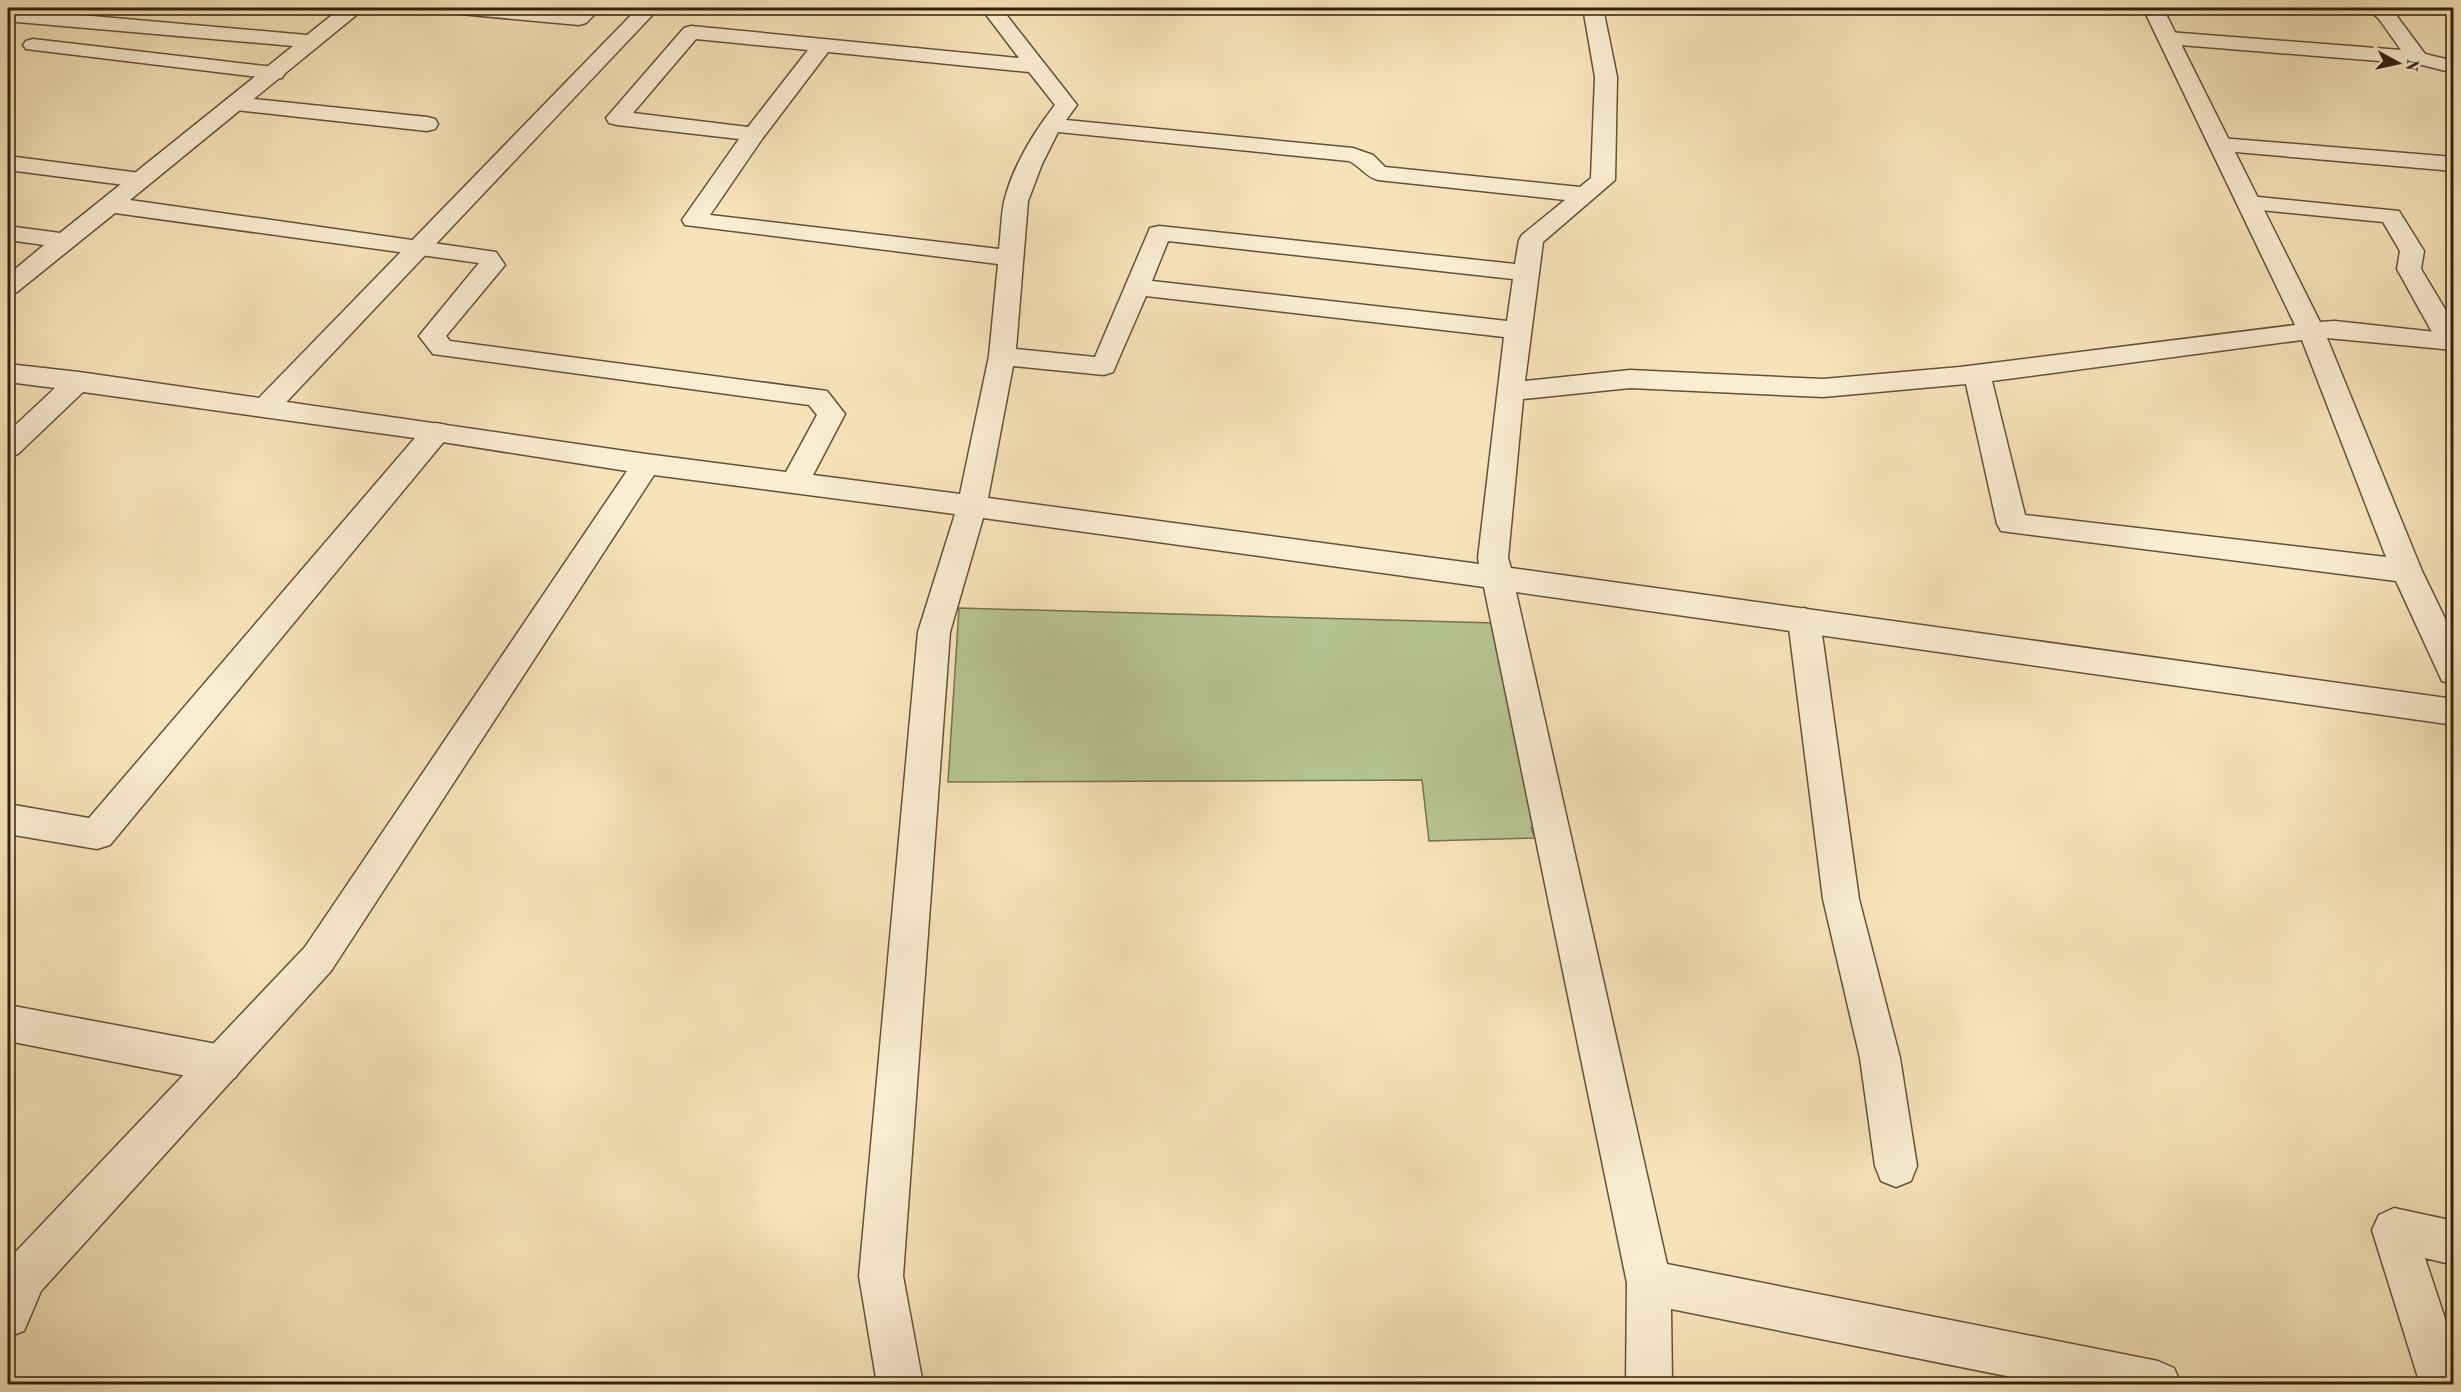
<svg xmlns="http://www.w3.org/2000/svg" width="2461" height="1392" font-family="'Old Standard TT',serif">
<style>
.green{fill:#b8c594;stroke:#757350;stroke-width:1.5}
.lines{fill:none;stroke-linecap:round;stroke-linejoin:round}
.lane-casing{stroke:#635238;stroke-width:3}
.street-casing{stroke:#635238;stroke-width:3}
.lane{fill:#faedd2;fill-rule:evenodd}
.street{fill:#faedd2;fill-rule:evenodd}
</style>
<rect width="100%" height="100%" fill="#f7e3ba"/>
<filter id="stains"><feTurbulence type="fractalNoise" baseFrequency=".00333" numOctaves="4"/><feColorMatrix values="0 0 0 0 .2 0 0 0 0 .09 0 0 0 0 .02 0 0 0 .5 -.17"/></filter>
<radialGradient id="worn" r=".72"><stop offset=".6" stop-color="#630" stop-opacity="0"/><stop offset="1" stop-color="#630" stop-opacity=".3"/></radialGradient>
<path class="green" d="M959 608 1495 623 1536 828H1531L1535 838 1429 841 1422 780 948 782Z"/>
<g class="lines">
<g class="lane-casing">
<path id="lane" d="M450 8H520L574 12 580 8H601L586 23 579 25 460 14 453 12Z
M638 8H659L275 414 265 417 255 414 251 408 255 402Z
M2367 8H2389L2393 11 2428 58 2424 62 2417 64 2168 44 2161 42 2158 38 2161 34 2168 32 2401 50 2379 19Z
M33 39 274 67 282 68 285 73 282 78 274 79 26 49 23 45 26 41Z
M235 97 427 117 435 119 438 124 435 129 427 131 227 109 224 104 227 99Z
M2220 138 2454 157V171L2212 150 2209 145 2212 140Z
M8 156 140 173 148 175 152 180 148 185 140 187 8 170Z
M2249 196 2399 211 2424 251 2421 269 2454 324V348L2441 347 2437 341 2397 269 2400 251 2383 222 2241 208 2237 203 2241 198Z
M436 423 446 425 450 432 446 439 110 845 97 849 8 834V804L89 818 426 425Z
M1804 608 1815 612 1820 620 1859 899 1900 1058 1917 1166 1911 1181 1896 1187 1881 1181 1875 1166 1860 1058 1823 899 1788 620 1793 612Z
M8 1005 222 1045 236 1051 242 1064 236 1077 222 1083 8 1041Z"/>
</g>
<g class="street-casing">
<path id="street" d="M15 8H37L35 11 307 35 341 8H363L360 12 130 200 496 252 505 265 446 336 450 341 827 391 845 414 813 475 960 494 989 356 998 264 685 225 682 220 739 139 617 125 609 123 606 118 684 28 691 26 1019 58 981 8H1001L1077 105 1066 120 1353 148 1373 155 1385 167 1580 187 1591 178 1595 77 1583 8H1603L1617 77 1615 180 1543 242 1525 381 1630 370 1823 379 1960 367 2295 325 2143 8H2163L2320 322 2335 321 2454 334V350L2327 338 2422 571 2454 637V684L2442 681 2396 581 2001 531 1997 524 1966 384 1823 397 1630 388 1523 399 1508 558 1511 568 2454 699V725L1516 592 1667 1264 2158 1361 2174 1368 2181 1384H2046L1671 1309 1672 1384H1626L1627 1283 1484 587 983 518 950 632 903 1276 923 1384H877L859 1276 918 632 955 514 654 475 331 971 41 1291 24 1331 8 1337V1264L9 1259 305 947 627 471 436 441 83 392 18 454 8 457V432L55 388 8 382V364L79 372 646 454 786 472 817 415 809 405 433 354 419 336 479 263 115 213 17 292 8 295V275L44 245 8 240V226L60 233 293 46 17 22 10 20 8 17ZM696 39 808 50 748 127 633 113ZM828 52 1029 72 1055 105C1034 132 1012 168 1004 202 1001 217 1001 234 999 249L710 215 762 139ZM1058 132 1349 161C1360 166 1366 177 1378 180L1565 200 1522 235 1519 240 1515 264 1159 226 1150 228 1095 357 1016 349 1028 201 1042 164ZM1168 241 1513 279 1507 321 1152 281ZM1146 296 1504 337 1478 558 1479 564 988 498 1013 366 1104 375 1113 372ZM2302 340 2386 557 2025 515 1992 381Z
M2417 52 2454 61V73L2410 62 2406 58 2410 54Z
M2394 1208 2454 1221V1265L2425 1258 2454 1346V1384H2420L2372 1230 2379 1215Z"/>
</g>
<use href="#lane" class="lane"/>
<use href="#street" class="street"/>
</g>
<rect width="2461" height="1392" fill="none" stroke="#f7e3ba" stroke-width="30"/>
<rect x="9" y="9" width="2443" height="1374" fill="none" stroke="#32210d" stroke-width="3"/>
<rect x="15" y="15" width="2431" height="1362" fill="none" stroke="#32210d" stroke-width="1.5"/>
<g transform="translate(2398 63) rotate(98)" stroke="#faedd2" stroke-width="4.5" paint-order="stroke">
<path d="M0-4.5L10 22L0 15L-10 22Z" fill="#32210d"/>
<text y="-9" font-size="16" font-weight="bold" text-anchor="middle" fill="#32210d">N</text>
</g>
<rect width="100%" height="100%" filter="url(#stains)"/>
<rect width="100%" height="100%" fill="url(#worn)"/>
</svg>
